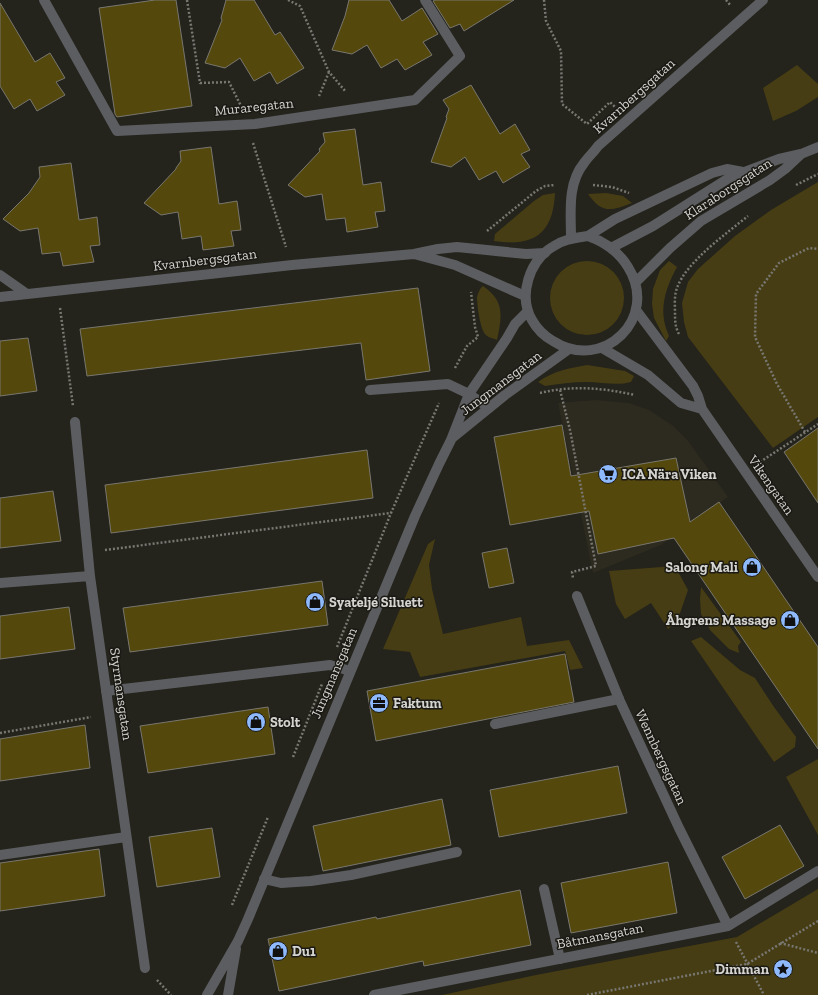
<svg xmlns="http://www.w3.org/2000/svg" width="818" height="995" font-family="'Zilla Slab',serif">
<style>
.built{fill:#2d2b1f}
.green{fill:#463d14}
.building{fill:#55480c;stroke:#78776e}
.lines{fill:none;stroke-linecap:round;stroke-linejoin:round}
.path{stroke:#787771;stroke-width:2.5;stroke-dasharray:2 2;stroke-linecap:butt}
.service{stroke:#5b5d60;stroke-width:10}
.minor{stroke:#5b5d60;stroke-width:10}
.tertiary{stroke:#5b5d60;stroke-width:10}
.labels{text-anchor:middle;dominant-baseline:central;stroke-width:3;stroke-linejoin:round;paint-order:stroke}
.street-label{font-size:14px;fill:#d5d4d0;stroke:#1b1913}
.poi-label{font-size:14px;font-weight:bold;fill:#d5d4d0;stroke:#1b1913;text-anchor:start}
</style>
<rect width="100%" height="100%" fill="#24231c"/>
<path class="built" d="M595 400 629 403 649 410 672 425 689 442 728 497 661 545 593 573 558 403Z"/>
<path class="green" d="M797 65 818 84V97L796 111 773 121 763 88Z
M818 182V417L773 448 688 337 684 322 682 303 688 282 698 269 735 236 771 210Z
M555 193C553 234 534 247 494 241L495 234 534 201 543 195Z
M606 193 623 196 632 203C611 211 602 214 588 194Z
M550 298a37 37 0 1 1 74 0a37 37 0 1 1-74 0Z
M669 261 677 267C668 283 661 302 664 320 665 326 667 331 669 336L666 341 654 318 652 304 653 289 660 270Z
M483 286C505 301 502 316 497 340 493 338 488 338 485 334 480 328 477 305 477 297 478 293 480 288 483 286Z
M587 365 625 371 634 376 631 382C617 386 601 382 587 382 572 382 559 384 545 386L538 382C553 371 570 368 587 365Z
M435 539 429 565 432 589 443 634 521 617 527 646 569 640 583 668 570 670 565 651 420 677 410 652 383 649 428 544Z
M675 566 688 590 677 622 668 629 651 603 625 619 616 604 609 571Z
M701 587 741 642 738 646 739 653 729 649 710 630 701 614 700 599Z
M701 637 740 670 755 678 774 707 796 737 795 747 774 762 691 641Z
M818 759V835L786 777Z
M818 889V995H442L536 975 737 937Z"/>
<path class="building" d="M155 0H176L192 106 117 117 115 114 99 8Z
M226 0H254L275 35 280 32 304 68 277 84 270 72 254 81 240 58 225 68 205 63 222 20 221 18Z
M349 0H389L402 21 422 8 438 34 423 42 432 55 405 70 397 59 381 68 367 45 352 54 332 50 345 16Z
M435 0H514L464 31 460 24 450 28 433 1Z
M0 3 35 62 50 53 65 78 56 82 65 95 37 111 30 99 14 109 0 86Z
M471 85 500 134 515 124 530 150 521 154 530 167 503 183 496 171 479 180 465 157 451 167 431 162 447 118 446 117 449 109 443 100Z
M355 129 363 185 381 182 385 211 375 212 378 227 347 232 345 218 326 220 322 194 305 197 288 185 320 151 319 149 325 142 323 133Z
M211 147 219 204 237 201 241 230 231 231 234 246 203 250 201 236 182 239 178 212 161 215 144 203 176 169V168L181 161 180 151Z
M71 163 79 220 97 217 100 245 90 246 94 262 63 266 60 252 42 254 38 228 20 231 3 219 29 193 40 177 39 167Z
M418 288 430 371 366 380 361 343 87 376 80 329Z
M28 338 37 391 0 396V341Z
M562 425 571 476 676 458 690 522 719 502 818 647V749L674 538 598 554 589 511 510 525 494 437Z
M818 428V503L784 452Z
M367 450 373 498 111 533 105 485Z
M53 491 61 541 0 548V498Z
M507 548 514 583 489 588 482 553Z
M322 581 328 625 130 652 123 608Z
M69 607 75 649 0 659V616Z
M565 654 574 702 376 741 367 691Z
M268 707 275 754 148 773 140 726Z
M85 725 90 768 0 781V739Z
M618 766 627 813 499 837 490 790Z
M442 799 451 845 323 871 313 826Z
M780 825 804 866 745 899 722 857Z
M212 828 220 877 157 887 149 837Z
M99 849 105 896 0 911V863Z
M668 862 677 913 571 933 561 883Z
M520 890 531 945 424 966 423 961 279 991 268 939 376 917 377 919Z"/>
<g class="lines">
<path class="path" d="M187 0 200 83 229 82 241 106
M288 0 300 6 329 72 346 92
M544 0 546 21 561 51 562 104 587 124 610 102 615 107
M726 0 731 6
M319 96 329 72
M253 143 286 247
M593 185 612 187 629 193
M796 185 818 174
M487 231 536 191 545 186 555 185
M60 308 73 406
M679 334C675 327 675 320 675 313 675 305 674 296 677 288 686 262 727 233 748 216
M455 368 467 346 478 337 475 327 471 292
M560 390 570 430 596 566 572 572 573 578
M540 393C573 385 603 388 635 395
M805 432 777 384 755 337 756 294 779 263 809 248 818 249
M760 462 818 424
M105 550 391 513
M337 647 391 513 439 403
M0 733 91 717
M293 757 322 684
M232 905 268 817
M736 942 764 995
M780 943 818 953
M157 980 171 995
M587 995 747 964 818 921"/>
<path class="service" d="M44 0 117 131 255 124 415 100 460 56 425 0
M370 390 448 384 469 394 489 408
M106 691 330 665 350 671
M495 724 619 699
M0 855 126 837
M264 879 281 883 311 881 351 875 457 852
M544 889 560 959"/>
<path class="minor" d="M571 238C571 213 567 184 584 163 588 157 594 152 598 146L763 0
M414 254 455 265 525 296
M0 275 27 294
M0 297 292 265 414 254 438 249 457 247 526 254 545 253
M636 310 693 386 698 396 702 409 818 577
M602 348 648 375 681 403 702 409
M75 422 90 576 145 968
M0 583 90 576
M577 596 619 699 679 828 728 926
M374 995 728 926 818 871"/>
<path class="tertiary" d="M588 236C605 242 619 252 628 267 660 318 603 373 553 341 544 336 537 329 532 320 518 296 529 260 554 246 564 239 576 238 588 236Z
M588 236 615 219 712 173 727 169 743 172
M611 248 653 226 729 178 779 159 801 154 818 147
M636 282 670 248 701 221 770 180 785 169 801 154
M452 438 505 395 569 349
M207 995 238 941 248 919 415 516 439 464 451 440 469 394 507 338 515 324 527 312
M228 995 236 949"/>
</g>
<defs>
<g id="supermarket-disc" transform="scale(1)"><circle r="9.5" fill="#8eb9fc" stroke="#1b1913"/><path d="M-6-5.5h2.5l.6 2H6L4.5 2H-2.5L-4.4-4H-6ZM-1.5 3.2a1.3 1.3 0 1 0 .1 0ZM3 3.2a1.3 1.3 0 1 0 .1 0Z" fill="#111"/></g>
<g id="shop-disc" transform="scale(1)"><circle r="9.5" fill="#8eb9fc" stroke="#1b1913"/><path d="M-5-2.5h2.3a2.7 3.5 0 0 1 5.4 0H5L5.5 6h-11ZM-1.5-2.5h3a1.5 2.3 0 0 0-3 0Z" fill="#111"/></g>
<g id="office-disc" transform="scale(1)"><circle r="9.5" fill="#8eb9fc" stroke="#1b1913"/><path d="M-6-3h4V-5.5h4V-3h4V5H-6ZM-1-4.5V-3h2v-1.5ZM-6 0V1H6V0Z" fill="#111"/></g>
<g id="sight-disc" transform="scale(1)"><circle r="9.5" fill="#8eb9fc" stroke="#1b1913"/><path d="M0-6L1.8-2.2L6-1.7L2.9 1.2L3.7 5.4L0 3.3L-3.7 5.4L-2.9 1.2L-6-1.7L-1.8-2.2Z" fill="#111"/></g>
</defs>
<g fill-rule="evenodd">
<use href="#supermarket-disc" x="608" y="474"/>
<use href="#shop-disc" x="752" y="567"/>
<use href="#shop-disc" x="315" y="602"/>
<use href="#shop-disc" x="790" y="620"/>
<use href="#office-disc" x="379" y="703"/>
<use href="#shop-disc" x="256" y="722"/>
<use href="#shop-disc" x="278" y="951"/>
<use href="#sight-disc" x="783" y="969"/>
</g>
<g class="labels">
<g class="street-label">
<text transform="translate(634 96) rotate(-42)">Kvarnbergsgatan</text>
<text transform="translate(254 107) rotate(-6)">Muraregatan</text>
<text transform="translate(728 189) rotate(-33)">Klaraborgsgatan</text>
<text transform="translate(205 260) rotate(-7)">Kvarnbergsgatan</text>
<text transform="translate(501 383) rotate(-37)">Jungmansgatan</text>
<text transform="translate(771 485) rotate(55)">Vikengatan</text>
<text transform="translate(334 673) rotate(-67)">Jungmansgatan</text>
<text transform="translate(121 694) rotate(82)">Styrmansgatan</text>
<text transform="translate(661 757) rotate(65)">Wennbergsgatan</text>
<text transform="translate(600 936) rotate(-11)">Båtmansgatan</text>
</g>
<g class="poi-label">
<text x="622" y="474">ICA Nära Viken</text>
<text x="738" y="567" text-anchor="end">Salong Mali</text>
<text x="329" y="602">Syateljé Siluett</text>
<text x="776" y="620" text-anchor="end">Åhgrens Massage</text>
<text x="393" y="703">Faktum</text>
<text x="270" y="722">Stolt</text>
<text x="292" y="951">Du1</text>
<text x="769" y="969" text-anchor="end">Dimman</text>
</g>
</g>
</svg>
